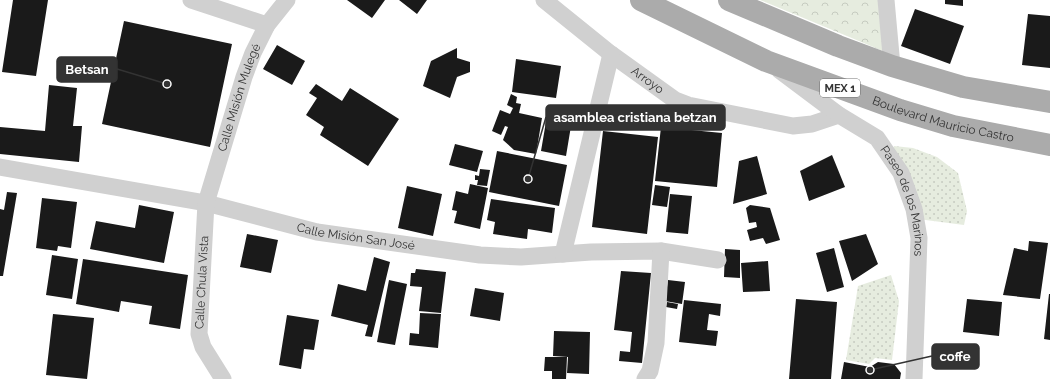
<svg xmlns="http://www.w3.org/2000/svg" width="1050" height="379" font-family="Raleway,sans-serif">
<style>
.grass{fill:url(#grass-dots)}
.park{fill:url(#park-crowns)}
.building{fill:#1a1a1a}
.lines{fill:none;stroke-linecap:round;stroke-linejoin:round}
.minor{stroke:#d0d0d0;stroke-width:17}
.primary{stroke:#ababab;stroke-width:22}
.labels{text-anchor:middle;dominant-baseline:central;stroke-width:4;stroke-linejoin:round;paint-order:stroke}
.shield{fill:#fff;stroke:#707070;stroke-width:1}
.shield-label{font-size:11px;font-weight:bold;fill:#333}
.street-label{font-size:12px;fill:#333;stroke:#fff}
.leader{fill:none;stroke:#333;stroke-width:1.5}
.callout-dot{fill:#333;stroke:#fff;stroke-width:1.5}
.callout{fill:#333;stroke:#333;stroke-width:1.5}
.callout-label{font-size:13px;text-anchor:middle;font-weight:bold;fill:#fff}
</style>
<defs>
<pattern id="grass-dots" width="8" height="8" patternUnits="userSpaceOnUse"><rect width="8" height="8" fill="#e6ecdf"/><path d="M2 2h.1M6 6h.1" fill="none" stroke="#c6cbc0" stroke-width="1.8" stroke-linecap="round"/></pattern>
<pattern id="park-crowns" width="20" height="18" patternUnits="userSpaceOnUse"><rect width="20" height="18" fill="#e6ecdf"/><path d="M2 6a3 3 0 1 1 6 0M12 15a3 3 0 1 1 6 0" fill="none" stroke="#c6cbc0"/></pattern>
</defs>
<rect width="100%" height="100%" fill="#fff"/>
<path class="grass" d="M894 146 913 148 937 157 958 173 967 211 964 225 918 219 893 149Z
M891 275 899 301 892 360 875 358 869 364 846 360 858 286Z"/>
<path class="park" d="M760 0H878L883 51Z"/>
<path class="building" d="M13 0H48L36 76 2 72Z
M347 0H385L372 18Z
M399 0H427L417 14Z
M945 0H963V6L945 4Z
M915 9 964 26 950 64 901 46Z
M1028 14 1050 16V68L1022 65Z
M124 21 232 44 210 147 102 124Z
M277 45 305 61 292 85 263 69Z
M457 48V58L470 62V72L457 77 450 98 423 86 431 61Z
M516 59 561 66 556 98 512 92Z
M316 84 342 101 350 88 399 119 368 166 320 135 324 127 306 115 317 98 309 93Z
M49 85 77 88 73 126H82L79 162 0 154V127L45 131Z
M511 94 517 97 516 103 521 104 519 113 542 118 536 154 514 150 503 140 508 127 505 126 501 135 492 131 500 110 510 114 513 108 507 105Z
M548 110 573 114 566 156 541 151Z
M661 127 722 133 717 187 655 181Z
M603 131 658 137 647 234 592 227Z
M455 144 483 151 477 172 449 165Z
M497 151 567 165 559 206 489 192Z
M832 155 845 187 809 201 800 171Z
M757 156 767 194 733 204 739 161Z
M480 169 490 170 487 186 477 185 478 180H475V175L479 176Z
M470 184 488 188 480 229 454 223 457 211 452 210 456 191 468 194Z
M655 185 670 187 667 207 652 205Z
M407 186 442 194 433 236 398 228Z
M7 192 17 193 3 276H0V209L4 210Z
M670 194 692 196 688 234 666 232Z
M42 198 77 202 71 248 58 246 57 251 36 248Z
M491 199 555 208 552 233 528 229 527 239 493 234 495 222 487 220Z
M139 205 174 212 164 263 90 249 96 221 135 228Z
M750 205 770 208 780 240 766 244 763 238 750 241 747 230 757 227 756 222 749 223 746 208Z
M247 234 278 240 271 273 240 267Z
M866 234 878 264 852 281 839 241Z
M1029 241 1048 243 1040 299 1003 295 1014 248 1028 251Z
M834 248 844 287 827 292 816 253Z
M725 249 740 250V278L724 277Z
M52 255 78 259 72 299 46 295Z
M374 257 390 262 372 337 365 336 368 325 331 316 338 284 366 291Z
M83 259 188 275 180 329 149 324 152 306 121 301 119 312 76 304Z
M768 261 770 291 743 292 741 263Z
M416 269 446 272 441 313 419 311 422 287 410 286 411 273H415Z
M621 271 651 273 642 363 619 361 620 351 630 352 632 332 614 330Z
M389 280 407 284 395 345 377 342Z
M668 280 685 282 682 304 665 301Z
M475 288 504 293 500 321 470 316Z
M1049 294H1050V340L1044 339Z
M796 299 837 302 831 379H789Z
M967 299 1002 302 999 336 963 332Z
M684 300 721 304 720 316 709 314 707 330 718 331 716 346 679 342Z
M667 302 678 304 677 309 666 307Z
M420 313 441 314 438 348 409 345 410 333 419 334Z
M53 314 94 318 87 379 46 375Z
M287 315 319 320 314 350 304 349 301 369 279 365Z
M554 331 590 332 589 374 567 373 568 357 553 356Z
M545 357H567L566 379H552V371H544Z
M844 362 870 367 878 362 894 364 901 373 900 379H841Z"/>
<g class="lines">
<g class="minor">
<path d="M191 0 267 25"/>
<path id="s1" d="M544 0 611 54 675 100 688 105 793 126 812 124 839 115"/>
<path d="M886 0 892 66"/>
<path id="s2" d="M779 70 839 115 877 138 901 173 914 209 919 238 914 379"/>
<path id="s3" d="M0 167 206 203 317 232 480 255 521 257 591 252 661 251 718 260"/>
<path d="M563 254 611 54"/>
<path id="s4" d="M223 379 203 347 199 334 206 203 244 77 253 53 267 25 287 0"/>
<path d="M645 379 650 371 656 343 661 251"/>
</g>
<g class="primary">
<path id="s5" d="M641 0 766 61 900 110 953 126 1050 145"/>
<path d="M729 0 838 46 892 66 963 87 1050 102"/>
</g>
</g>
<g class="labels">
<rect class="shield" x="820" y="79" width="40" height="18" rx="3"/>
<g class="shield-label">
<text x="840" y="88">MEX 1</text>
</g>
<g class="street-label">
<text stroke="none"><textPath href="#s1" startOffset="131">Arroyo</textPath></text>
<text stroke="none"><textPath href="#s4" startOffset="293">Calle Misión Mulegé</textPath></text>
<text stroke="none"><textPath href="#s5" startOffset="326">Boulevard Mauricio Castro</textPath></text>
<text stroke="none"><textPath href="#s2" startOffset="189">Paseo de los Marinos</textPath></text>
<text stroke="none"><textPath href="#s3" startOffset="363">Calle Misión San José</textPath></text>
<text stroke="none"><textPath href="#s4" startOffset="103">Calle Chula Vista</textPath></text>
</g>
</g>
<path class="leader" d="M167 84L117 69M528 179L546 117M870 370L932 356"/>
<g class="callout-dot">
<circle cx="167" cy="84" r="4"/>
<circle cx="528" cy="179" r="4"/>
<circle cx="870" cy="370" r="4"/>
</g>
<g class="callout">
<rect x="57" y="57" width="60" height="25" rx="4"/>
<rect x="546" y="105" width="179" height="25" rx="4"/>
<rect x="932" y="344" width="47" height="25" rx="4"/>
</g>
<g class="callout-label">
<text x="87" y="74">Betsan</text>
<text x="635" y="122">asamblea cristiana betzan</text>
<text x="955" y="361">coffe</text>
</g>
</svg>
